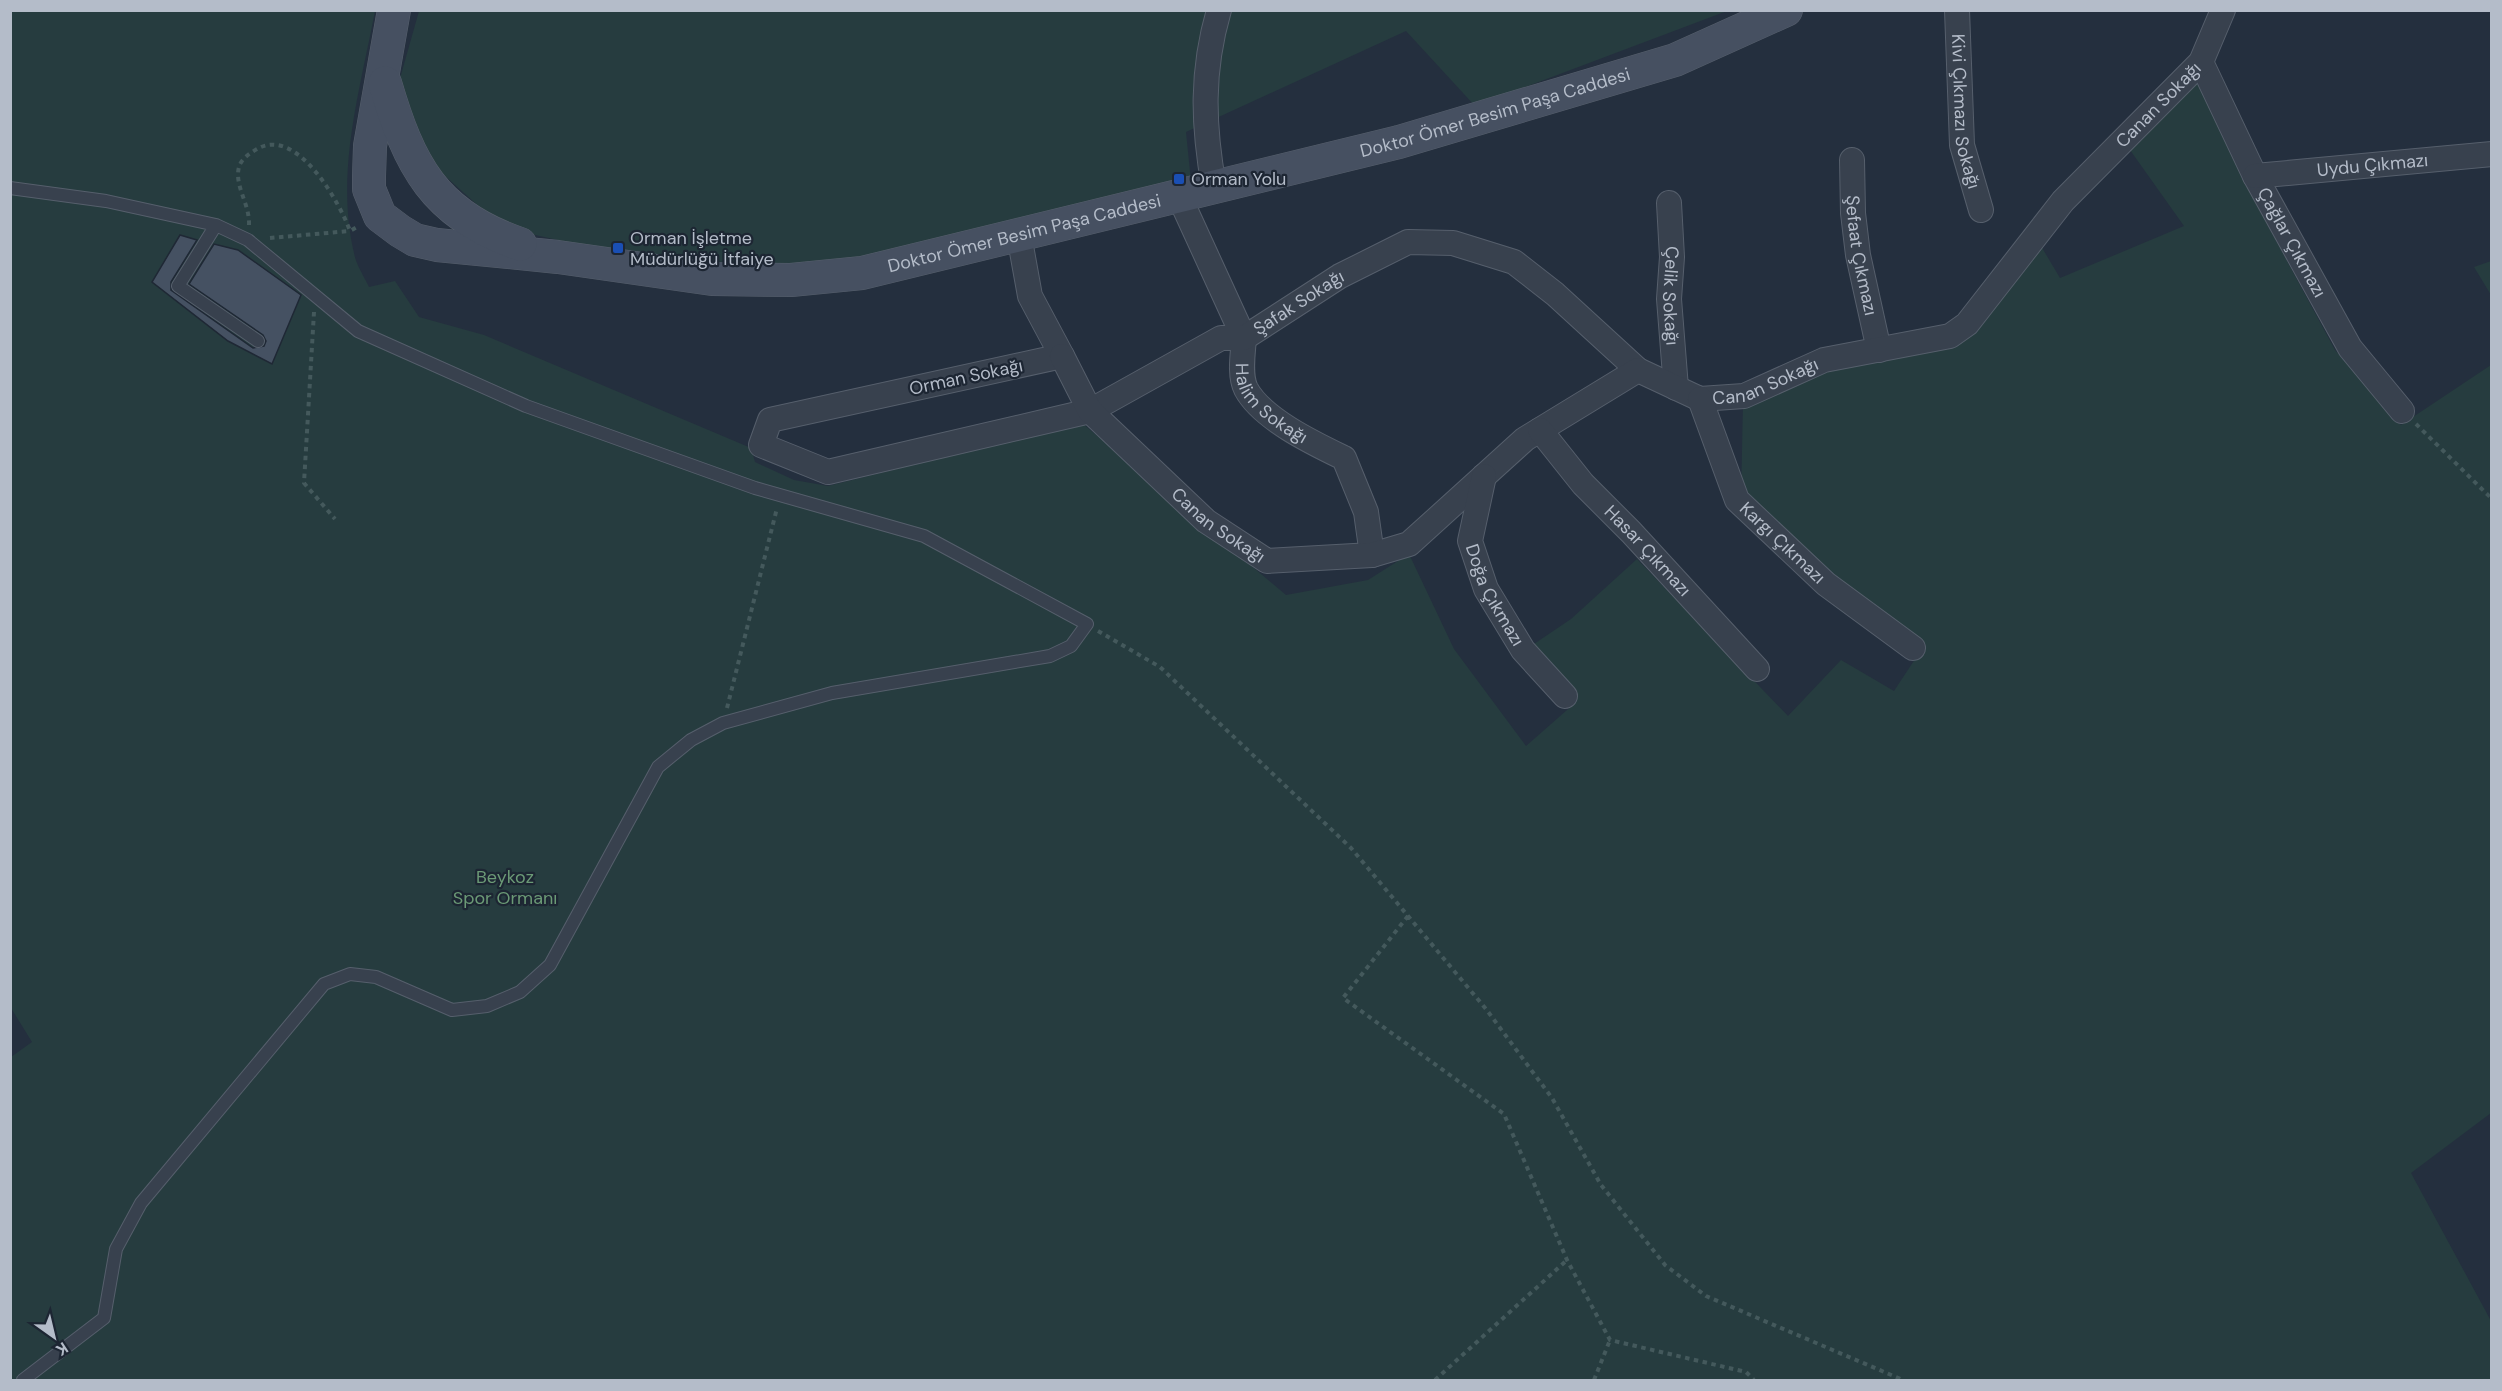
<svg xmlns="http://www.w3.org/2000/svg" width="2502" height="1391" font-family="'DM Sans',sans-serif">
<style>
.green{fill:#263c3f}
.building{fill:#455162;stroke:#1f2835;stroke-width:1.5}
.lines{fill:none;stroke-linecap:round;stroke-linejoin:round}
.lane-casing{stroke:#565f6c;stroke-width:14}
.street-casing{stroke:#565f6c;stroke-width:26}
.secondary-casing{stroke:#565f6c;stroke-width:34}
.path{stroke:#44595c;stroke-width:4;stroke-dasharray:4.5 4.5;stroke-linecap:butt}
.lane{stroke:#38414e;stroke-width:12}
.street{stroke:#38414e;stroke-width:24}
.secondary{stroke:#465061;stroke-width:33}
.transit-dot{fill:#1a4fb4;stroke:#1d2633;stroke-width:2}
.labels{text-anchor:middle;dominant-baseline:central;stroke-width:4.5;stroke-linejoin:round;paint-order:stroke}
.street-label{font-size:18px;fill:#b4bcc9;stroke:#1d2633}
.poi-label{font-size:18px;fill:#b4bcc9;stroke:#1d2633;text-anchor:start}
.park-label{font-size:18px;fill:#6b9a76;stroke:#1d2633}
</style>
<rect width="100%" height="100%" fill="#242f3e"/>
<path class="green" d="M11 11H375C360 90 335 173 354 253 356 265 364 276 369 287L395 281 419 317 484 335 751 448 755 462 794 480 828 486 1082 423 1286 595 1368 580 1409 554 1454 649 1526 746 1575 703 1531 646 1571 619 1637 559 1788 716 1841 660 1894 691 1923 647 1829 580 1741 498 1743 402 1824 365 1960 340 2041 246 2060 278 2184 226 2130 150 2197 82 2246 185 2335 350 2401 425 2491 365V1113L2411 1173 2491 1321V1380H11V1057L32 1042 11 1008Z
M419 11H1727L1475 106 1406 31 1186 132 1192 191 834 267 640 258 503 228 424 157 399 82Z
M2491 261H2492L2491 295 2474 267Z"/>
<path class="building" d="M180 235 197 240 171 282V290L253 348 264 346 266 341 263 335 189 284 214 244 238 250 301 295 272 364 228 341 152 282Z"/>
<g class="lines">
<g class="lane-casing">
<path id="lane" d="M10 188 106 201 216 225 248 240 358 331 526 406 755 488 924 536 1087 624 1071 646 1050 656 832 693 723 723 691 740 658 767 550 965 520 992 487 1006 452 1010 376 977 350 974 324 984 141 1203 116 1249 104 1318 23 1380
M216 225 178 286 258 341"/>
</g>
<g class="street-casing">
<g id="street">
<path id="s1" d="M1957 10 1962 145 1981 210"/>
<path id="s2" d="M2201 62 2255 176 2350 348 2402 411"/>
<path id="s3" d="M1852 160 1853 213 1858 255 1879 350"/>
<path id="s4" d="M2255 176 2492 154"/>
<path d="M1214 187C1203 125 1201 72 1219 10"/>
<path id="s5" d="M1179 196 1244 338C1243 353 1239 375 1246 389 1262 419 1315 444 1344 458L1366 512 1372 555"/>
<path id="s6" d="M1669 203 1672 257 1669 299 1676 388"/>
<path id="s7" d="M1019 235 1030 296 1062 356 770 420 761 445 828 472 1090 411 1221 338H1244L1340 276 1408 242 1453 243 1514 262 1555 294 1638 370"/>
<path id="s8" d="M1062 356 1090 411 1206 521 1267 561 1372 555 1409 544 1525 439 1638 370 1700 399 1744 396 1824 360 1950 336 1967 324 2063 201 2201 62 2223 10"/>
<path id="s9" d="M1700 399 1737 500 1826 584 1913 648"/>
<path id="s10" d="M1540 430 1583 484 1631 532 1757 669"/>
<path id="s11" d="M1484 476 1470 541 1486 589 1523 650 1565 696"/>
</g>
</g>
<g class="secondary-casing">
<g id="secondary">
<path id="s12" d="M394 10 370 146 369 176V189L380 216 400 231 415 240 437 245 558 257 712 279 791 280 862 273 1399 142 1675 60 1786 10"/>
<path d="M385 83C409 165 434 215 520 244"/>
</g>
</g>
<path class="path" d="M249 225C250 204 234 186 239 167 241 159 251 152 259 148 298 128 340 203 350 231L359 226
M270 238 350 231
M314 312 304 483 335 519
M2416 424 2492 499
M1098 631 1160 667 1351 848 1486 1009 1552 1098 1601 1185 1665 1265 1706 1296 1903 1380
M727 708 777 508
M1408 916 1343 998 1504 1114 1567 1260 1610 1340 1746 1372 1754 1380
M1435 1380 1567 1260
M1594 1380 1610 1340"/>
<use href="#lane" class="lane"/>
<use href="#street" class="street"/>
<use href="#secondary" class="secondary"/>
</g>
<g class="transit-dot">
<rect x="1173" y="173" width="12" height="12" rx="3"/>
<rect x="612" y="242" width="12" height="12" rx="3"/>
</g>
<g class="labels">
<g class="street-label">
<text stroke="none"><textPath href="#s8" startOffset="1368">Canan Sokağı</textPath></text>
<text stroke="none"><textPath href="#s1" startOffset="102">Kivi Çıkmazı Sokağı</textPath></text>
<text stroke="none"><textPath href="#s12" startOffset="1356">Doktor Ömer Besim Paşa Caddesi</textPath></text>
<text stroke="none"><textPath href="#s4" startOffset="118">Uydu Çıkmazı</textPath></text>
<text stroke="none"><textPath href="#s12" startOffset="870">Doktor Ömer Besim Paşa Caddesi</textPath></text>
<text stroke="none"><textPath href="#s2" startOffset="202">Çağlar Çıkmazı</textPath></text>
<text stroke="none"><textPath href="#s3" startOffset="96">Şefaat Çıkmazı</textPath></text>
<text stroke="none"><textPath href="#s6" startOffset="93">Çelik Sokağı</textPath></text>
<text stroke="none"><textPath href="#s7" startOffset="1035">Şafak Sokağı</textPath></text>
<text transform="translate(966 377) rotate(-12)">Orman Sokağı</text>
<text stroke="none"><textPath href="#s8" startOffset="864">Canan Sokağı</textPath></text>
<text stroke="none"><textPath href="#s5" startOffset="234">Halim Sokağı</textPath></text>
<text stroke="none"><textPath href="#s8" startOffset="234">Canan Sokağı</textPath></text>
<text stroke="none"><textPath href="#s9" startOffset="170">Kargı Çıkmazı</textPath></text>
<text stroke="none"><textPath href="#s10" startOffset="162">Hasar Çıkmazı</textPath></text>
<text stroke="none"><textPath href="#s11" startOffset="126">Doğa Çıkmazı</textPath></text>
</g>
<g class="poi-label">
<text x="1191" y="179">Orman Yolu</text>
<text x="630" y="238">Orman İşletme<tspan x="630" dy="21">Müdürlüğü İtfaiye</tspan></text>
</g>
<g class="park-label">
<text x="505" y="877">Beykoz<tspan x="505" dy="21">Spor Ormanı</tspan></text>
</g>
</g>
<rect width="2502" height="1391" fill="none" stroke="#b4bcc9" stroke-width="24"/>
<g transform="translate(54 1337) rotate(146)" stroke="#1d2633" stroke-width="4.5" paint-order="stroke">
<path d="M0-4.5L10 22L0 15L-10 22Z" fill="#b4bcc9"/>
<text y="-9" font-size="16" font-weight="bold" text-anchor="middle" fill="#b4bcc9">K</text>
</g>
</svg>
